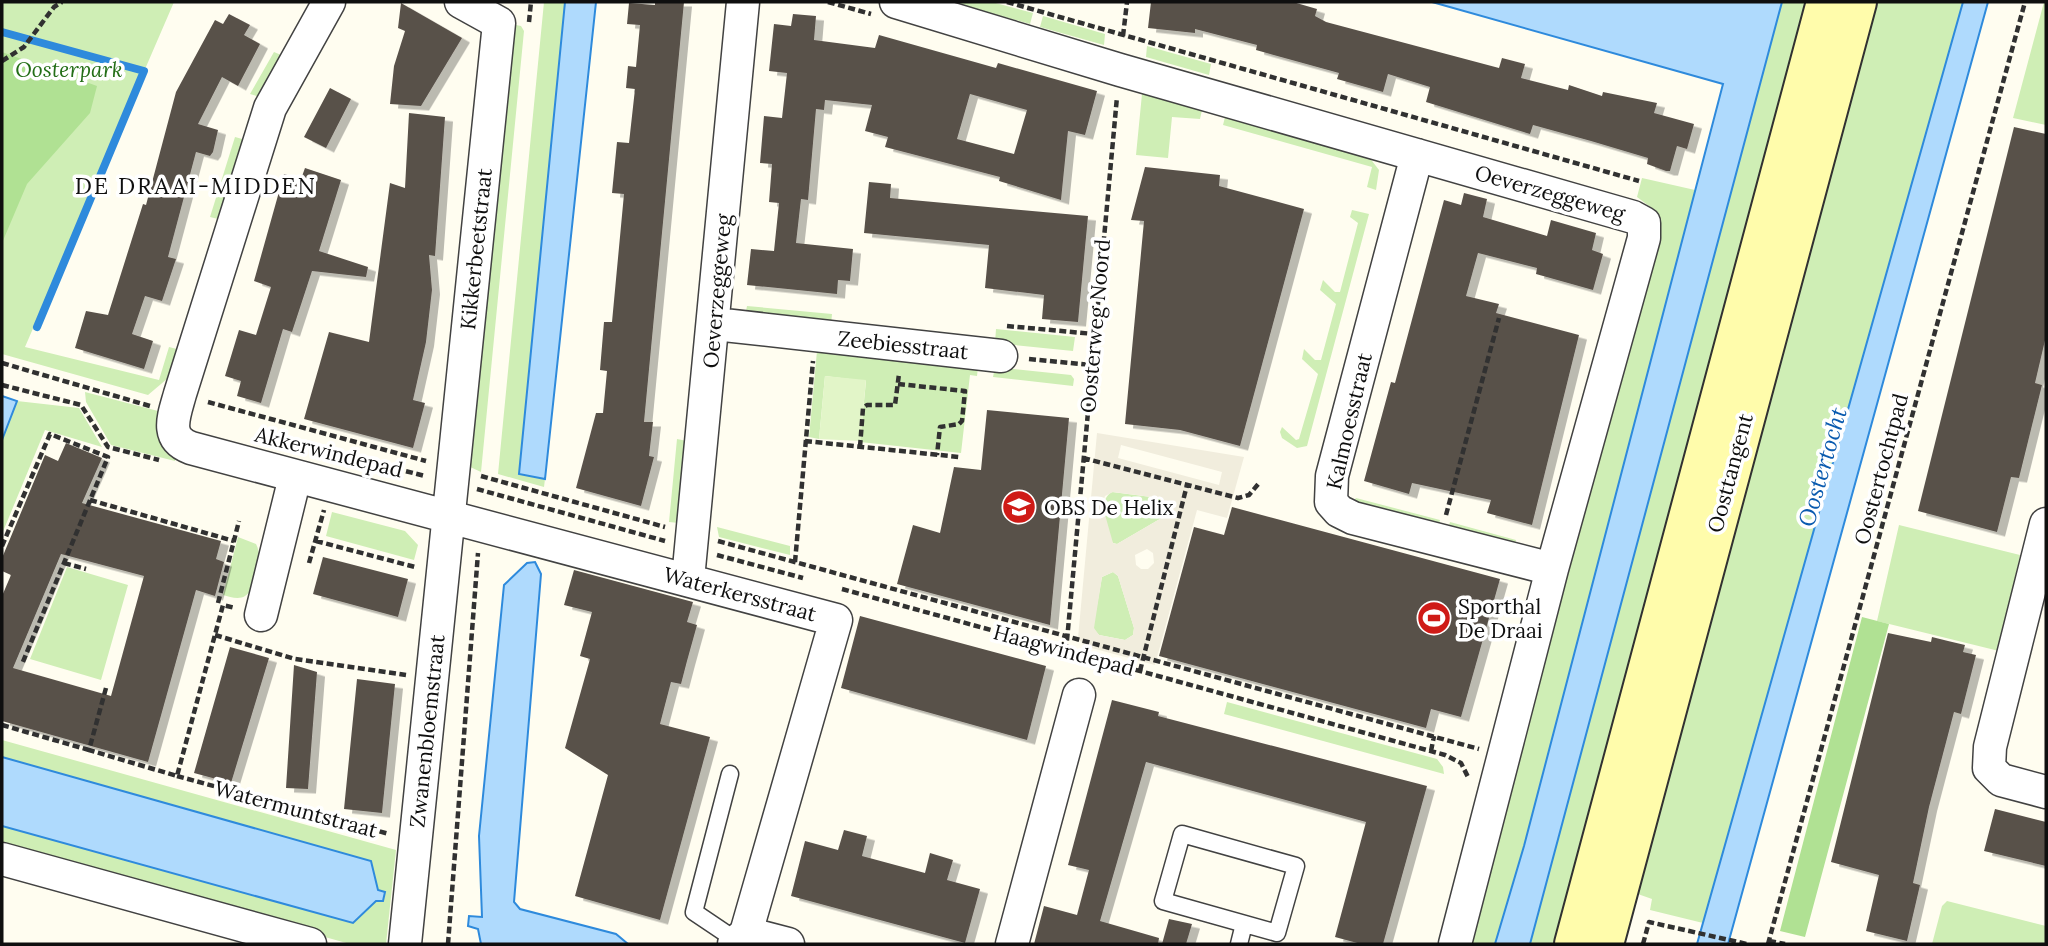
<svg xmlns="http://www.w3.org/2000/svg" width="2048" height="946" font-family="Lora,serif">
<style>
.green{fill:#cfeeb5}
.forest{fill:#b0e193}
.pitch{fill:#e2f5c8}
.plaza{fill:#f1eddd;fill-rule:evenodd}
.water{fill:#afdafd;stroke:#2e8adc;stroke-width:2}
.lines{fill:none;stroke-linecap:round;stroke-linejoin:round}
.stream{stroke:#2e8adc;stroke-width:8}
.building{fill:#59514a;fill-rule:evenodd;filter:url(#shadow)}
.service-casing{stroke:#424242;stroke-width:19}
.minor-casing{stroke:#424242;stroke-width:35}
.secondary-casing{stroke:#313131;stroke-width:42}
.path{stroke:#313131;stroke-width:4.5;stroke-dasharray:7 3.5;stroke-linecap:butt}
.service{stroke:#fff;stroke-width:16}
.minor{stroke:#fff;stroke-width:32}
.secondary{stroke:#fffcab;stroke-width:38}
.labels{text-anchor:middle;dominant-baseline:central;stroke-width:7;stroke-linejoin:round;paint-order:stroke}
.park-label{font-size:21px;font-style:italic;fill:#236e17;stroke:#fff}
.street-label{font-size:21px;fill:#0f0f0f;stroke:#fff}
.poi-label{font-size:21px;fill:#0f0f0f;stroke:#fff;text-anchor:start}
.neighbourhood-label{font-size:23px;letter-spacing:2px;fill:#0f0f0f;stroke:#fff}
.water-label{font-size:23px;font-style:italic;fill:#0a5baf;stroke:#fff}
</style>
<defs>
<filter id="shadow"><feDropShadow dx="8" dy="4.5" stdDeviation="0" flood-color="#0004"/></filter>
</defs>
<rect width="100%" height="100%" fill="#fffdf0"/>
<path class="green" d="M2 2H174L25 347 159 380 169 347 181 350 174 373 148 395 2 354Z
M544 2H565L519 473 545 479 544 487 498 474Z
M951 2H992L1033 13 1030 24Z
M1782 2H1815L1562 944H1530Z
M1869 2H1963L1703 923 1650 910 1652 899 1635 893Z
M2044 2H2046V125L2013 118Z
M1043 16 1105 34 1104 45 1040 27Z
M511 24 521 26 524 31 481 472 468 466Z
M1147 46 1211 64 1209 75 1146 57Z
M274 52 286 57 263 98 250 94Z
M1142 94 1202 110 1200 119 1172 117 1168 158 1136 155Z
M1225 117 1369 157 1379 170 1376 190 1367 187 1372 167 1223 125Z
M235 137 246 140 222 220 210 217Z
M1642 178 1695 190 1524 846 1495 944H1468L1657 219 1653 209 1637 197Z
M1352 210 1369 214 1307 446 1297 448 1282 438 1280 432 1282 427 1296 440 1299 439 1318 374 1302 359 1304 349 1315 360H1321L1336 304 1320 290 1323 280 1335 292H1340L1358 223 1350 217Z
M747 306 832 314 831 325 745 316Z
M996 329 1075 337 1073 351 995 343Z
M817 351 978 367 977 376 970 375 961 453 860 442 866 381 825 376 819 439 809 437Z
M995 367 1071 375 1074 379 1073 386 993 377Z
M85 392 158 411 162 418 159 441 165 450 176 454 175 461 111 445 86 402Z
M17 401 79 408 102 447 45 430 2 534V440Z
M677 439 687 441 679 523 669 522Z
M1112 492 1159 498 1166 508 1165 516 1117 544 1113 543C1104 531 1097 500 1112 492Z
M1356 498 1440 520 1438 529 1350 506Z
M332 512 405 531 418 545 414 560 326 536Z
M1450 522 1516 540 1513 550 1447 533Z
M1899 525 2020 555 1999 651 1877 621Z
M717 527 790 546V555L719 537Z
M238 537 256 544C263 555 258 588 245 596 239 600 230 597 223 595Z
M67 567 128 585 101 680 30 659Z
M1113 572 1118 576 1134 628 1133 635 1125 640 1099 635 1093 628 1102 577Z
M1227 702 1437 759 1443 767 1444 774 1224 714Z
M2 740 396 850 386 944H350L2 847V826L353 923 376 901H383L385 892 378 890 371 861 2 757Z
M1947 901 2046 926V944H1932L1942 906Z"/>
<path class="forest" d="M2 52 97 86 90 113 27 184 2 243Z
M1862 617 1889 624 1805 937 1780 931Z"/>
<path class="pitch" d="M825 376 866 380 860 441 819 439Z"/>
<path class="plaza" d="M1097 433 1244 457 1227 518 1197 510 1155 665 1084 646 1078 638ZM1121 445 1222 472 1219 485 1118 458ZM1113 492 1159 498 1166 508 1165 516 1117 544 1113 543 1102 504 1105 496ZM1147 549 1153 553 1154 563 1148 569H1141L1136 565 1135 555ZM1113 572 1118 576 1134 628 1133 635 1125 640 1099 635 1094 628 1102 577Z"/>
<path class="water" d="M565 2H596L545 479 519 474Z
M1432 2H1782L1530 944H1495L1524 846 1723 84Z
M1963 2H1988L1728 944H1697Z
M2 396 17 401 2 440Z
M535 562 541 574 514 902 520 909 616 934 628 944H481L478 929 468 926 469 916 482 917 479 836 504 585 527 563Z
M2 757 371 861 378 890 385 892 383 901H376L353 923 2 826Z"/>
<g class="lines">
<path class="stream" d="M2 32 144 71 37 327"/>
</g>
<path class="building" d="M655 2H684L644 422H653L649 456 654 457 641 506 576 488 596 413H603L607 371 600 370 604 322H612L624 194 612 193 617 142 629 143 635 89 626 88 628 66 636 67 640 25 627 24 629 3 655 5Z
M1151 2H1293L1317 9 1315 16 1326 22 1499 68 1502 58 1525 64 1521 78 1568 90 1569 85 1602 96 1603 92 1657 103 1654 113 1694 124 1687 149 1677 146 1670 171H1666L1647 164 1648 158 1591 141 1533 125 1530 134 1426 102 1430 87 1388 74 1383 92 1337 79 1339 73 1256 50 1257 45 1195 29V33L1148 28Z
M401 3 462 38 421 106 390 104 394 66 405 31 398 28Z
M229 14 250 25 244 35 260 44 238 86 222 77 198 124 218 130 213 152 210 156 196 152 168 257 176 259 162 301 145 296 132 334 153 341 144 369 75 348 86 311 108 315 143 204 146 205 176 92 215 20 223 24Z
M793 14 816 16 814 40 875 48 879 35 996 68 998 63 1097 91 1085 135 1068 131 1061 200 999 181 1000 177 885 147 888 137 865 131 872 105 825 100 824 110 816 109 808 200 801 199 796 243 853 249 850 281 838 280 837 294 747 285 751 249 774 251 779 203 769 202 772 164 760 163 764 116 782 118 787 73 769 71 774 24 791 26ZM970 94 1027 110 1014 154 957 139Z
M330 88 351 99 326 148 304 137Z
M409 113 445 117 435 256 429 255 432 290 426 342 413 400 425 403 413 448 304 419 329 332 369 342 390 183 405 188Z
M2014 127 2046 134V336L2035 383 2042 385 2019 478 2011 477 1997 532 1918 511Z
M1145 167 1220 175 1219 186 1304 209 1240 446 1180 430 1125 424 1144 221 1131 220Z
M305 168 341 180 319 251 368 267 366 277 312 271 292 332 283 329 261 403 237 396 241 381 225 376 239 330 256 335 271 287 254 281 284 174 301 179Z
M869 182 891 184 890 198 1088 216 1078 322 1042 319 1044 295 985 288 989 245 864 233Z
M1464 193 1487 199 1483 217 1547 236 1551 220 1596 233 1592 250 1603 254 1593 290 1536 274 1537 268 1478 253 1466 296 1499 304 1496 313 1579 335 1532 525 1487 513 1491 500 1412 483 1409 494 1364 481 1391 382 1395 383 1444 200 1461 205Z
M987 410 1069 418 1050 625 897 584 913 525 940 533 954 467 981 470Z
M66 443 102 458 82 503 221 541 216 559 224 562 215 596 196 590 148 762 2 721V596L11 575 2 571V558L45 455 58 461ZM61 554 144 576 111 696 13 668Z
M1232 507 1500 579 1461 717 1431 709 1426 728 1159 656 1194 527 1224 535Z
M323 557 408 579 398 617 313 594Z
M574 570 693 602 687 622 697 625 687 661 681 684 671 682 660 724 710 737 660 920 575 896 608 775 565 748 590 659 580 656 592 612 564 605Z
M860 616 1046 666 1027 740 841 688Z
M1888 633 1931 642 1932 637 1948 641 1965 645 1963 652 1976 655 1961 714 1954 712 1929 807 1913 883 1920 885 1907 941 1866 931 1879 875 1831 862Z
M230 647 269 658 231 783 194 773Z
M294 665 317 672 308 789 286 788Z
M357 679 395 684 382 813 344 809Z
M1112 700 1159 712 1158 716 1427 786 1383 944H1361L1335 937 1366 822 1146 762 1100 921 1159 938 1158 944H1034L1044 906 1077 915 1089 870 1068 865Z
M1995 809 2046 822V866L1984 851Z
M844 830 867 836 862 856 925 873 930 853 953 860 947 880 980 889 965 943 791 896 805 841 838 850Z
M1169 919 1192 924 1186 944H1162Z"/>
<g class="lines">
<g class="service-casing">
<path id="service" d="M730 774 694 912 737 941
M1182 834 1296 866 1277 933 1163 901Z
M1239 944 1244 924"/>
</g>
<g class="minor-casing">
<path id="minor" d="M329 2 270 108 180 394C174 416 164 438 191 448L836 620 746 933
M896 2 1120 70 1633 217 1644 223V238L1552 569 1455 944
M1417 155 1332 476 1331 502 1339 511 1353 518 1552 569
M715 324 1001 356
M2046 524 1990 747 1989 768 2001 780 2046 792
M688 579 743 2
M261 615 295 477
M2 859 310 944
M405 944 499 23 461 2
M734 944 746 933 788 944
M1012 944 1079 695"/>
</g>
<g class="secondary-casing">
<path id="secondary" d="M1574 944 1826 2
M1604 944 1857 2"/>
</g>
<path class="path" d="M828 2 871 14
M1007 2 1639 181
M529 22 531 2
M1123 36 1127 2
M2 61 24 47 54 7 62 2
M1007 326 1094 334
M1029 359 1091 365
M2 363 150 406
M898 384 965 391 962 421 959 424 940 427 937 455
M2 385 81 405 108 447 159 460
M208 402 426 461
M805 441 959 457
M294 443 425 476
M860 447 863 408 867 405H895L899 374
M1083 458 1238 498 1249 495 1260 482
M481 476 665 527
M477 489 665 541
M90 500 234 541
M1446 515 1499 318
M316 541 415 567
M718 541 1479 749
M2 546 50 434 108 457 22 664
M717 555 803 578
M795 562 813 361
M64 563 86 569
M309 563 324 510
M842 589 1445 755 1461 763 1468 777
M218 603 239 521
M215 635 295 659 406 675
M1066 651 1117 97
M1140 671 1187 485
M106 688 89 750 177 776 223 605 235 608
M2 725 89 750
M1431 751 1434 736
M177 776 389 834
M1769 941 1785 944
M448 944 478 553
M1643 944 1649 922 1747 944
M1768 944 2025 2"/>
<use href="#service" class="service"/>
<use href="#minor" class="minor"/>
<use href="#secondary" class="secondary"/>
</g>
<defs>
<g id="school-disc" transform="scale(1.75)"><circle r="9.5" fill="#cf1b17" stroke="#fff"/><path d="M0-5L7-2L0 1L-7-2ZM-4 1L0 2.5L4 1V4Q0 6-4 4Z" fill="#fff"/></g>
<g id="stadium-disc" transform="scale(1.75)"><circle r="9.5" fill="#cf1b17" stroke="#fff"/><path d="M0-5a6.5 5 0 1 0 0 10a6.5 5 0 1 0 0-10ZM-3.5-1.8h7v3.6h-7Z" fill="#fff"/></g>
</defs>
<g fill-rule="evenodd">
<use href="#school-disc" x="1019" y="507"/>
<use href="#stadium-disc" x="1434" y="618"/>
</g>
<g class="labels">
<g class="park-label">
<text x="69" y="69">Oosterpark</text>
</g>
<g class="street-label">
<text transform="translate(1550 193) rotate(16)">Oeverzeggeweg</text>
<text transform="translate(476 249) rotate(-84)">Kikkerbeetstraat</text>
<text transform="translate(717 291) rotate(-85)">Oeverzeggeweg</text>
<text transform="translate(1095 326) rotate(-85)">Oosterweg Noord</text>
<text transform="translate(903 345) rotate(6)">Zeebiesstraat</text>
<text transform="translate(1349 421) rotate(-77)">Kalmoesstraat</text>
<text transform="translate(329 452) rotate(14)">Akkerwindepad</text>
<text transform="translate(1881 469) rotate(-75)">Oostertochtpad</text>
<text transform="translate(1730 473) rotate(-75)">Oosttangent</text>
<text transform="translate(740 594) rotate(15)">Waterkersstraat</text>
<text transform="translate(1064 650) rotate(15)">Haagwindepad</text>
<text transform="translate(427 731) rotate(-84)">Zwanenbloemstraat</text>
<text transform="translate(296 809) rotate(15)">Watermuntstraat</text>
</g>
<g class="poi-label">
<text x="1044" y="507">OBS De Helix</text>
<text x="1458" y="606">Sporthal<tspan x="1458" dy="24">De Draai</tspan></text>
</g>
<g class="neighbourhood-label">
<text x="196" y="185">DE DRAAI-MIDDEN</text>
</g>
<g class="water-label">
<text transform="translate(1822 467) rotate(-74)">Oostertocht</text>
</g>
</g>
<rect width="2048" height="946" fill="none" stroke="#0f0f0f" stroke-width="7"/>
</svg>
